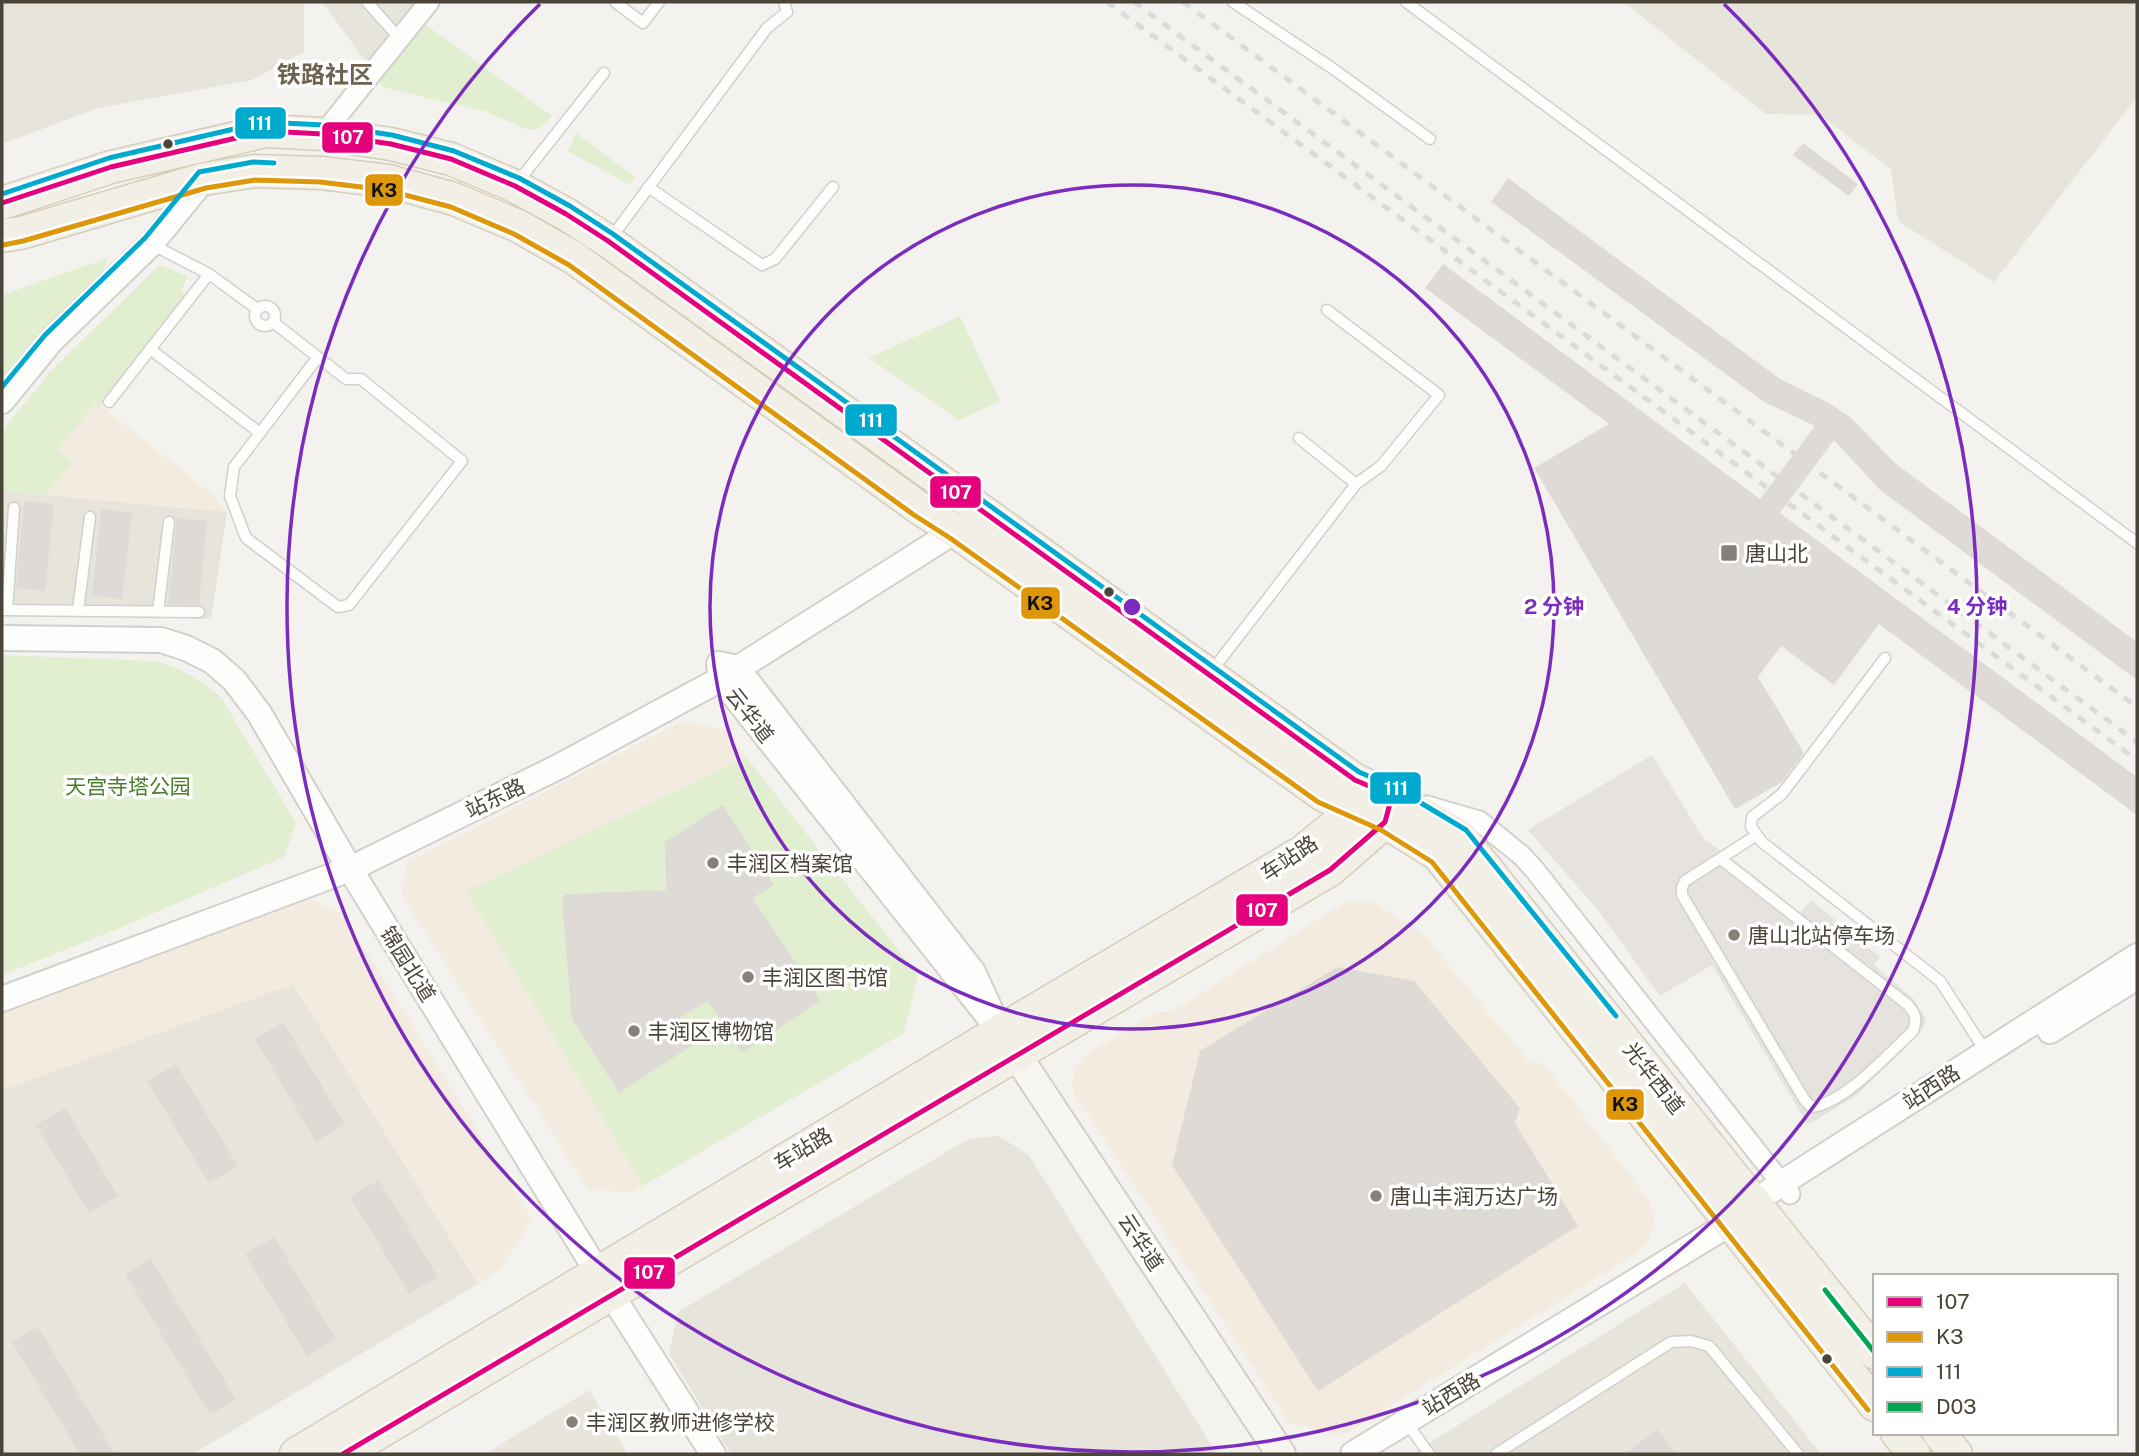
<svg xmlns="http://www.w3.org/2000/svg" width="2139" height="1456" font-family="'Public Sans','Noto Sans SC',sans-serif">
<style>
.residential{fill:#e7e4dc}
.commercial{fill:#f3ebdf}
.education{fill:#eae5da}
.green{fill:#e1eecf}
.parking{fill:#e6e3df}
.building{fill:#dedbd6}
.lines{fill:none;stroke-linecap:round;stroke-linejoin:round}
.service-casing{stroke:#d2d0cb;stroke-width:13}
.minor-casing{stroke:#d2d0cb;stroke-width:23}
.tertiary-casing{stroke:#d2d0cb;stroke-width:28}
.secondary-casing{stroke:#d3cfc5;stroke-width:32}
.primary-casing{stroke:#d6cebb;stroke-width:35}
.service{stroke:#fdfdfc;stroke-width:10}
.minor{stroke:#fdfdfc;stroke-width:19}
.tertiary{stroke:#fdfdfc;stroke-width:24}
.secondary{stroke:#f7f6f1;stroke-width:28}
.primary{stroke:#f2efe6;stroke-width:32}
.rail{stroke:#dbdbda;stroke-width:5;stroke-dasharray:9 9;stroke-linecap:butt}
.bus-1-casing{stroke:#fff;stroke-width:10}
.bus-2-casing{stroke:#fff;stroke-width:10}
.bus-3-casing{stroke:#fff;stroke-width:10}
.bus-4-casing{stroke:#fff;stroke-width:10}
.bus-1{stroke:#e5007d;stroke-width:5}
.bus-2{stroke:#dd9709;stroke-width:5}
.bus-3{stroke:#00a9ce;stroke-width:5}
.bus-4{stroke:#00a651;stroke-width:5}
.ring{fill:none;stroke:#7b2cbf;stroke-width:3.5}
.bus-dot{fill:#4b4439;stroke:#fff;stroke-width:2.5}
.poi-dot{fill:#868178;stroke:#fff;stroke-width:2.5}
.labels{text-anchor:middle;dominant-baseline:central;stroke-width:7;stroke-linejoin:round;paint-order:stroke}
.poi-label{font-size:21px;fill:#4b4439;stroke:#fff;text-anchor:start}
.street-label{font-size:21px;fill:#4b4439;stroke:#fff}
.park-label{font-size:21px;fill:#4a7f2a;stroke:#fff}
.quarter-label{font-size:24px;font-weight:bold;fill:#6e6250;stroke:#fff}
.centre{fill:#7b2cbf;stroke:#fff;stroke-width:3.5}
.ring-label{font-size:21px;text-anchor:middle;font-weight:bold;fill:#7b2cbf;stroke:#fff;stroke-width:7;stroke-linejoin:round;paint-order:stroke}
.line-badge{stroke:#fff;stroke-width:2.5}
.badge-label{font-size:19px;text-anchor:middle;font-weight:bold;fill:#fff}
.pale-badge-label{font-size:19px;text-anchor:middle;font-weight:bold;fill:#111}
</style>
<rect width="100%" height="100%" fill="#f4f2ee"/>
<path class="residential" d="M2 2H304V52L252 80 98 108 2 144Z
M322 2H439L380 81Z
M1623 2H2137V97L1994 282 1898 221 1891 169 1820 115 1766 114Z
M2 491 227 512 211 619 2 613Z
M293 984 478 1284 193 1454H2V1090Z
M998 1136 1028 1154 1217 1454H731L669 1354 678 1312 968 1139Z
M1685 1283 1821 1454H1412Z"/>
<path class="commercial" d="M96 402 211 493 227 512 46 495 72 462 58 450Z
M683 721 728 731 746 757 466 891 643 1186 632 1193 588 1189 401 894 408 862Z
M311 899 344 915 532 1219 501 1269 478 1284 293 984 2 1090V1011Z
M1347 901 1375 903 1424 935 1528 1061 1544 1064 1649 1200 1654 1216 1650 1237 1640 1251 1342 1436 1289 1423 1076 1096 1072 1083 1075 1070 1083 1057 1157 1012H1172Z"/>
<path class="education" d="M589 1390 628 1454H485Z"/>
<path class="green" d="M423 23 552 116 539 129 528 130 488 112 382 87 380 81Z
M576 133 635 177 630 185 568 151Z
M108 258 102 274 2 383V295Z
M159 265 188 276 181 291 188 296 100 407 96 402 58 450 73 462 46 495 2 491V431L50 372Z
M960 316 1000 401 959 420 869 358Z
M2 655 154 661C182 668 202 680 222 699L296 823 284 857 115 930 2 975Z
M746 757 918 975 904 1033 643 1186 466 891Z"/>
<path class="parking" d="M1652 755 1703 838 1745 868 1800 913 1811 900 1880 957 1874 965 1912 997 1926 1019 1923 1029 1857 1095 1808 1125 1712 965 1660 996 1597 909 1528 830Z"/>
<path class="building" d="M1803 143 1858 184 1849 196 1793 155Z
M1508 178 1780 379 1829 403 1851 418 1896 464 2137 642V680L1880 490 1834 440 1780 513 2137 777V815L1879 624 1834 685 1781 646 1758 677 1804 753 1782 782 1735 809 1534 468 1609 424 1425 288 1443 264 1760 499 1815 426 1764 402 1491 202Z
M24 501 54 504 45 591 16 588Z
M101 509 132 513 122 599 92 596Z
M177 518 207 521 199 605 168 604Z
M723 805 774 885 753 898 820 1001 742 1053 708 1001 680 1018 696 1043 619 1093 572 1019 562 903 565 894 666 890 665 842Z
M1337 967 1414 981 1520 1108 1515 1123 1578 1226 1318 1391 1172 1165 1200 1051Z
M283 1022 345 1124 316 1142 255 1039Z
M176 1064 238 1166 209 1183 147 1081Z
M65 1108 118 1196 89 1213 36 1125Z
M379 1180 438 1277 409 1294 350 1197Z
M274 1237 336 1339 307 1356 245 1254Z
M151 1259 236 1399 210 1415 125 1274Z
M38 1327 115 1454H80L12 1342Z
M1657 1429 1677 1454H1625Z"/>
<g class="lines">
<g class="service-casing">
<path id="service" d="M367 2 400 39
M615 2 643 23 659 2
M1233 2 1332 68 1430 139
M1406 2 2137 543
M517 183 604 73
M648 187 762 265 775 259 833 187
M611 238 767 28 787 12 784 2
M151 244 209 274 257 309
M255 316a10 10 0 1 1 20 0a10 10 0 1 1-20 0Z
M273 322 346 379H361L462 461 349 605 338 607 246 538 230 496 234 467 318 357
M150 349 260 433
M109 402 209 274
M1299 438 1356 484
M2 610 199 612
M7 610 14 508
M78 610 90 517
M158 612 169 522
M1885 658 1782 794 1752 817 1751 827 1762 842 1940 981 1986 1052
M1211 672 1356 484 1381 466 1439 395 1327 310
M1721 859 1908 1005C1916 1014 1917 1020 1913 1031 1888 1054 1844 1104 1811 1107L1804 1099 1682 895V887L1685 881 1757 835
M1407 1423 1429 1454
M1496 1454 1671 1342 1691 1341 1709 1346 1798 1454"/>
</g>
<g class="minor-casing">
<path id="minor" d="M323 134 429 2
M1427 806 1479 821 1521 855 1534 869 1790 1194"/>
</g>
<g class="tertiary-casing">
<path id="tertiary" d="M2 401 51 341 151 244 204 179
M2 638 161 640 186 648 212 661 234 680 259 713 350 869 611 1294 713 1454
M719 664 737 668 973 972 1000 1031 721 679Z
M2 999 350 869 560 766 721 679 955 531
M2050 1031 2137 977
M1353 1454 1729 1224 1753 1203 1782 1183 2137 956"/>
</g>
<g class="secondary-casing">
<path id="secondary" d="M1004 1036 1281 1454"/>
</g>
<g class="primary-casing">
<path id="primary" d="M2 203 111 167 266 131 323 134 391 144 451 159 515 186 566 214 608 241 1355 780 1392 796 1460 836 1875 1353
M2 236 21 233 204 179 254 171 321 173 388 181 454 199 518 226 574 258 919 508 955 531 1323 795 1354 810 1385 822 1438 855 1875 1405
M1897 1433 1914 1454
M1939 1433 1956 1454
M296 1454 1000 1031 1302 852 1354 810 1371 803
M343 1454 611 1294 1330 870 1385 822 1390 805"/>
</g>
<use href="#service" class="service"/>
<use href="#minor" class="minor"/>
<use href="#tertiary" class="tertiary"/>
<use href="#secondary" class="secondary"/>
<use href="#primary" class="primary"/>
<path class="rail" d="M1107 2 2137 760
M1134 2 2137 742
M1183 2 2137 707"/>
<g class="bus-1-casing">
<path id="bus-1" d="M2 203 111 167 266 131 323 134 391 144 451 159 515 186 566 214 608 241 1355 780 1392 796 1385 822 1330 870 343 1454"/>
</g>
<g class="bus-2-casing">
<path id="bus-2" d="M3 245 23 241 206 188 255 180 320 182 386 190 451 207 514 234 569 265 914 515 950 538 1318 802 1381 830 1432 862 1868 1410"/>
</g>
<g class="bus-3-casing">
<path id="bus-3" d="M2 194 109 158 264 122 323 125 392 135 454 151 519 178 570 206 613 234 1359 772 1396 788 1466 830 1616 1016
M2 387 45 335 145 238 199 172 253 162 274 163"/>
</g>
<g class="bus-4-casing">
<path id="bus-4" d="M1825 1290 1875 1353"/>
</g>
<use href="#bus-1" class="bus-1"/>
<use href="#bus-2" class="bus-2"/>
<use href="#bus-3" class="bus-3"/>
<use href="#bus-4" class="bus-4"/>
</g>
<g class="ring">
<circle cx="1132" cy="607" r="422"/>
<path d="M1724 4A845 845 0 1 1 540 4"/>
</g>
<g class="bus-dot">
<circle cx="168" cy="144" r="6"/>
<circle cx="1109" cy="592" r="6"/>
<circle cx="1827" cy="1359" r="6"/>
</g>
<g class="poi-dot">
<rect x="1720" y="544" width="18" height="18" rx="3.5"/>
<circle cx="713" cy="863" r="7"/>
<circle cx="1734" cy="935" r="7"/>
<circle cx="748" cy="977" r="7"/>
<circle cx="634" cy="1031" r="7"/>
<circle cx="1376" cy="1196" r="7"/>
<circle cx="572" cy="1422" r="7"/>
</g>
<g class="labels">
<g class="poi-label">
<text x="1745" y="553">唐山北</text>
<text x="727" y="863">丰润区档案馆</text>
<text x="1748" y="935">唐山北站停车场</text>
<text x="762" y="977">丰润区图书馆</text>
<text x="648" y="1031">丰润区博物馆</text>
<text x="1390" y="1196">唐山丰润万达广场</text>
<text x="586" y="1422">丰润区教师进修学校</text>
</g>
<g class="street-label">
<text transform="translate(750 715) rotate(52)">云华道</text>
<text transform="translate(495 798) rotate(-26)">站东路</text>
<text transform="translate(1289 858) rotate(-34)">车站路</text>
<text transform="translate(408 964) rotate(58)">锦园北道</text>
<text transform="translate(1654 1078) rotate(52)">光华西道</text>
<text transform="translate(1931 1087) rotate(-33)">站西路</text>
<text transform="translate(803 1149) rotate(-31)">车站路</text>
<text transform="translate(1141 1242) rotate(57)">云华道</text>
<text transform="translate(1451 1394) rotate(-31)">站西路</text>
</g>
<g class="park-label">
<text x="128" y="786">天宫寺塔公园</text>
</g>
<g class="quarter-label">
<text x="325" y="74">铁路社区</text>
</g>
</g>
<circle cx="1132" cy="607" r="10" class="centre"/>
<g class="ring-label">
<text x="1554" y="614">2 分钟</text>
<text x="1977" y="614">4 分钟</text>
</g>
<g class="line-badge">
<rect x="234" y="106" width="53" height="34" rx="7" fill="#00a9ce"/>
<rect x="321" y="121" width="53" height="33" rx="7" fill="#e5007d"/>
<rect x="364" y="173" width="40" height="34" rx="7" fill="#dd9709"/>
<rect x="844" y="403" width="54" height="34" rx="7" fill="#00a9ce"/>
<rect x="929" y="475" width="53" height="34" rx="7" fill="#e5007d"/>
<rect x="1020" y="586" width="41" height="34" rx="7" fill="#dd9709"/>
<rect x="1369" y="771" width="53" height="34" rx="7" fill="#00a9ce"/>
<rect x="1235" y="893" width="54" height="34" rx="7" fill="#e5007d"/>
<rect x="1605" y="1088" width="40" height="33" rx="7" fill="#dd9709"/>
<rect x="623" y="1256" width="53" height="34" rx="7" fill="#e5007d"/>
</g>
<g class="badge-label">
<text x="260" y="130">111</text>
<text x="348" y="144">107</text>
<text x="871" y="427">111</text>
<text x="956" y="499">107</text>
<text x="1396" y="795">111</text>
<text x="1262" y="917">107</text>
<text x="649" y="1279">107</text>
</g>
<g class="pale-badge-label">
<text x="384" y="197">K3</text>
<text x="1040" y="610">K3</text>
<text x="1625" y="1111">K3</text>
</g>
<rect width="2139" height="1456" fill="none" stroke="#4b4439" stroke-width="7"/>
<rect x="1873" y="1274" width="245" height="161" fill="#ffffff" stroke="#b7b4b0" stroke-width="2"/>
<rect x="1887" y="1297" width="35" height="10" fill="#e5007d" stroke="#b7b4b0" stroke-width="2"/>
<text x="1936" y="1309" font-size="21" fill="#4b4439">107</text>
<rect x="1887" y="1332" width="35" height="10" fill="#dd9709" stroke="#b7b4b0" stroke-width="2"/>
<text x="1936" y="1344" font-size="21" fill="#4b4439">K3</text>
<rect x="1887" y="1367" width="35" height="10" fill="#00a9ce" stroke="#b7b4b0" stroke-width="2"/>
<text x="1936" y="1379" font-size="21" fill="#4b4439">111</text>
<rect x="1887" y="1402" width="35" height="10" fill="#00a651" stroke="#b7b4b0" stroke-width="2"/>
<text x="1936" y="1414" font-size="21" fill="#4b4439">D03</text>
</svg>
